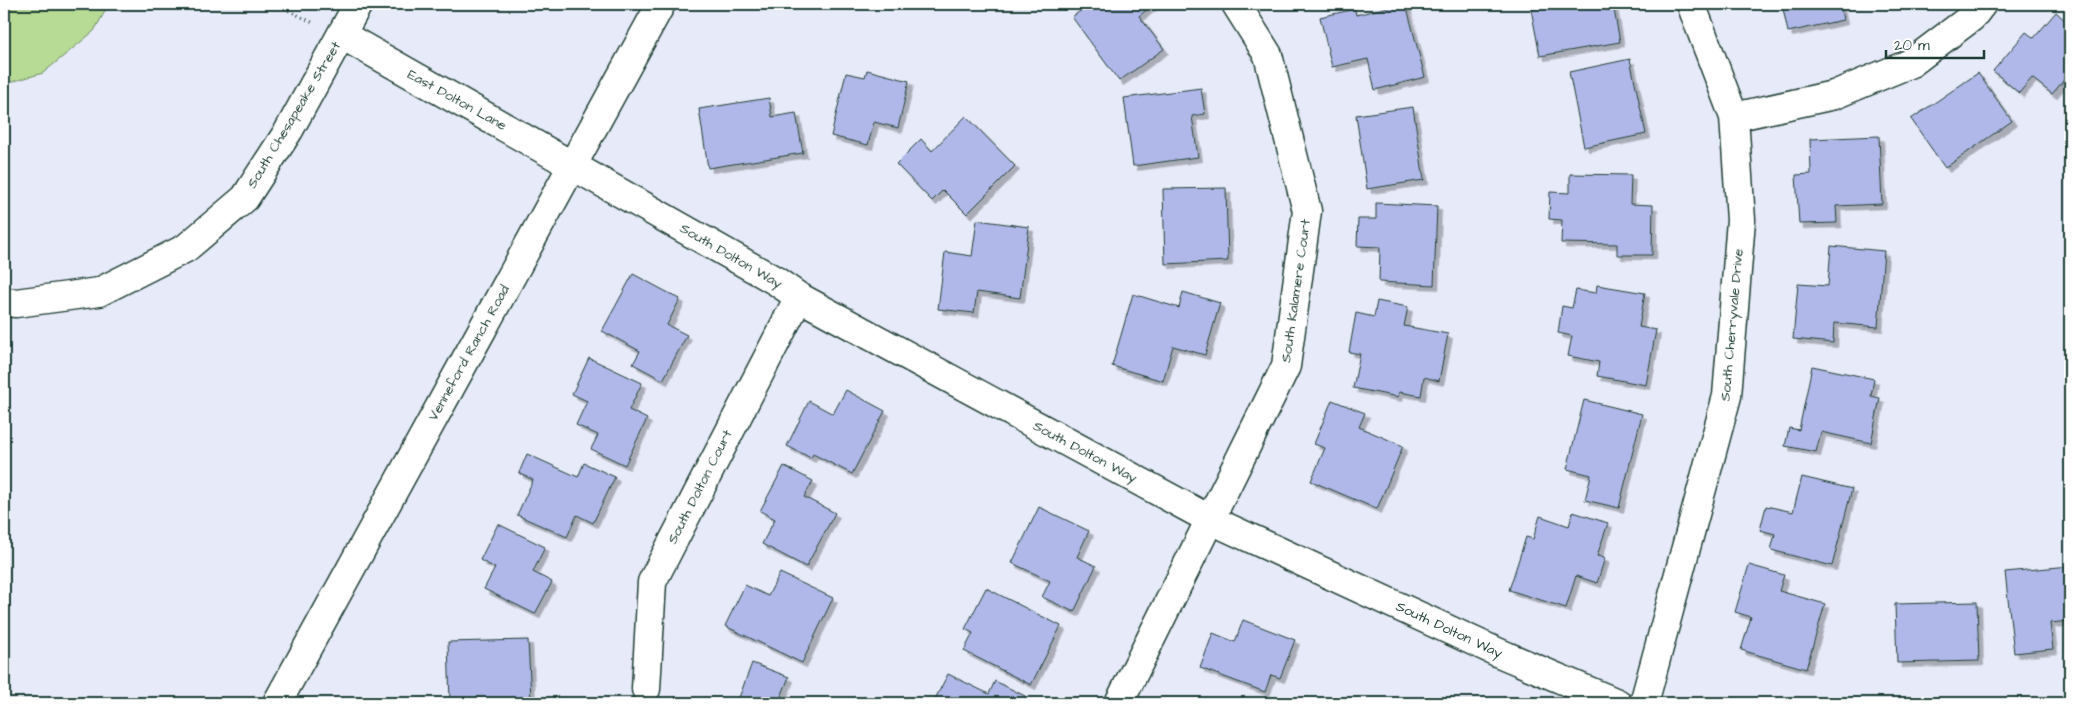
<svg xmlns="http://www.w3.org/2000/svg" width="2074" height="707" font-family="'Architects Daughter',sans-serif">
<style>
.green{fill:#b7da94;stroke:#6b8c64}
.building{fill:#b0b8e9;stroke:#1f3d34;filter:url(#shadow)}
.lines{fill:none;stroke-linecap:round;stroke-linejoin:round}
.minor-casing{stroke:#1f3d34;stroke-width:31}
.tertiary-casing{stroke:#1f3d34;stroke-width:31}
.path{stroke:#1f3d34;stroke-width:3;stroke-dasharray:1 4;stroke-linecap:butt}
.minor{stroke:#fff;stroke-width:28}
.tertiary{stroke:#fff;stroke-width:28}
.labels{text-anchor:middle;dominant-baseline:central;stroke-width:4.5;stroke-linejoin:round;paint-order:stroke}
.street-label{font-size:14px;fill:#1f3d34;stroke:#fff}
</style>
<defs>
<filter id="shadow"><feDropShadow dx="4.5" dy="4.5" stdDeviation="0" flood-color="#0004"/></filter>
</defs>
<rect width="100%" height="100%" fill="#e7eaf8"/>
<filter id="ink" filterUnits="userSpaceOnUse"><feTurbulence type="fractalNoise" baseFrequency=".02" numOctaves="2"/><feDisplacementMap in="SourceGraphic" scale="10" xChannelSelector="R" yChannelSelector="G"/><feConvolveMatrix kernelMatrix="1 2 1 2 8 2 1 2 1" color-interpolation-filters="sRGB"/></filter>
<g filter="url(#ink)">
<path class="green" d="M4 4H109L94 31 43 73 4 84Z"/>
<path class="building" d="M1090 4H1154L1139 16 1164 49 1119 81 1072 17Z
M1401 4H1406L1425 77 1375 90 1368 59 1332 67 1320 17 1355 9 1356 15Z
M1530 4H1590V6L1613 4 1620 42 1540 56Z
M1782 4H1840L1843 20 1788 32Z
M2056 12 2070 25V73L2052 94 2032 78 2019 93 1993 71 2026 32 2034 38Z
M1630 59 1646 134 1584 147 1569 72Z
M867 70 909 81 898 128 874 122 868 145 831 136 846 73 865 77Z
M1978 73 2012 121 1945 168 1911 119Z
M1201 88 1205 114 1192 116 1198 157 1133 166 1124 98Z
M769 98 772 117 796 113 803 153 708 168 699 109Z
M1413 107 1424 180 1367 189 1356 115Z
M966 116 1015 166 967 214 943 190 932 201 896 164 921 139 932 151Z
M1879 136 1882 204 1836 206 1837 223 1799 224 1796 175 1811 174 1810 139Z
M1570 174 1631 175 1630 204 1653 205 1652 255H1617V244L1561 243 1562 220 1549 219 1550 192 1570 193Z
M1226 188 1228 261 1165 264 1163 189Z
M1376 203 1437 206 1434 285 1379 282 1380 247 1357 246 1358 219H1376Z
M977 220 1029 227 1020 298 977 292 974 313 938 309 945 252 972 256Z
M1831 246 1884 251 1878 327 1834 323 1833 343 1793 339 1798 284 1828 286Z
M633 274 680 299 667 325 687 335 663 380 633 364 640 351 602 331Z
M1597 285 1645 293 1639 327 1656 330 1646 385 1597 376 1599 362 1568 356 1572 336 1558 333 1562 306 1572 308 1576 290 1596 293Z
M1183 292 1220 303 1205 355 1173 346 1163 381 1112 366 1133 294 1179 308Z
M1377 301 1408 307 1404 326 1448 334 1439 381 1424 377 1421 396 1399 392 1398 397 1353 388 1360 354 1349 352 1356 313 1374 317Z
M589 358 642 383 629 410 647 419 625 465 591 449 598 435 576 425 587 401 572 394Z
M1812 366 1874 379 1871 396 1880 398 1871 443 1821 432 1816 452 1785 446 1789 428 1799 430Z
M846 390 885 411 852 474 813 454 811 458 787 446 809 401 833 414Z
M1332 400 1365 413 1359 427 1403 446 1377 509 1311 481 1325 448 1314 444Z
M1584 400 1642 414 1619 508 1585 500 1591 475 1567 469Z
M527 454 578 477 584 463 615 477 593 523 577 515 567 537 517 515 533 480 519 473Z
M784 466 813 481 804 497 835 513 806 567 762 544 775 519 760 511Z
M1802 477 1852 489 1832 566 1771 550 1775 534 1760 530 1766 506 1793 512Z
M1039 507 1089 531 1077 557 1096 566 1074 612 1042 597 1050 581 1012 563Z
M1573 512 1608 523 1597 556 1605 558 1597 583 1576 576 1566 608 1509 590 1526 537 1533 539 1540 516 1569 526Z
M498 524 545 547 533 572 552 582 535 614 484 589 495 568 480 560Z
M1749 565 1784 575 1779 591 1825 604 1806 669 1741 650 1751 617 1735 612Z
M2070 566V621L2050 623 2053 649 2014 653 2005 572Z
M780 573 833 598 802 663 725 626 745 585 768 596Z
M986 588 1061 626 1031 685 964 651 973 633 965 629Z
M1977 602 1979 661 1897 663 1895 604Z
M1243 620 1295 640 1280 678 1271 675 1265 692 1200 668 1213 633 1235 642Z
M528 640 531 699 450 702 448 642Z
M752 663 789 677 781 697 798 703H737Z
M948 674 989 694 995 681 1025 696 1021 703H933Z"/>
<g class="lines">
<g class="minor-casing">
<path id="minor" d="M342 35 776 281 799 297 1211 520 1497 652 1617 703
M1734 117 1834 95 1911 63 1972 17 1982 4
M4 302 16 303 99 292 186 248 245 198 289 130 358 4
M646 689 652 582 799 297
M1119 703 1286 366 1307 211 1268 55 1236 4
M1644 703 1727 396 1741 220 1734 117 1691 4"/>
</g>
<g class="tertiary-casing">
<path id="tertiary" d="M277 703 661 4"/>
</g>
<path class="path" d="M275 4 314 23"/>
<use href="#minor" class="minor"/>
<use href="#tertiary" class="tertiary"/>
</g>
</g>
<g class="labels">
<g class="street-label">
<text transform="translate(457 100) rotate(29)">East Dolton Lane</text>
<text transform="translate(294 115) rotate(-59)">South Chesapeake Street</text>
<text transform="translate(731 256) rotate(30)">South Dolton Way</text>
<text transform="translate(1296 291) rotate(-82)">South Kalamere Court</text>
<text transform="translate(1732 325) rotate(-85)">South Cherryvale Drive</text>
<text transform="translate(469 353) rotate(-61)">Venneford Ranch Road</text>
<text transform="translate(1085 452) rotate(28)">South Dolton Way</text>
<text transform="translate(700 487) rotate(-63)">South Dolton Court</text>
<text transform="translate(1449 630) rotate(25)">South Dolton Way</text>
</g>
</g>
<rect width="2074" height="707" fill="none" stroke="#fff" stroke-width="20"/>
<rect x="10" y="10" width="2054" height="687" fill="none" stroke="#1f3d34" stroke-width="2" filter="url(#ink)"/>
<path d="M1886 50v8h98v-8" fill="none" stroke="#1f3d34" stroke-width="2.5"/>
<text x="1894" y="50" font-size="15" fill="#1f3d34" stroke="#ffffff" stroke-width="4" paint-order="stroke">20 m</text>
</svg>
